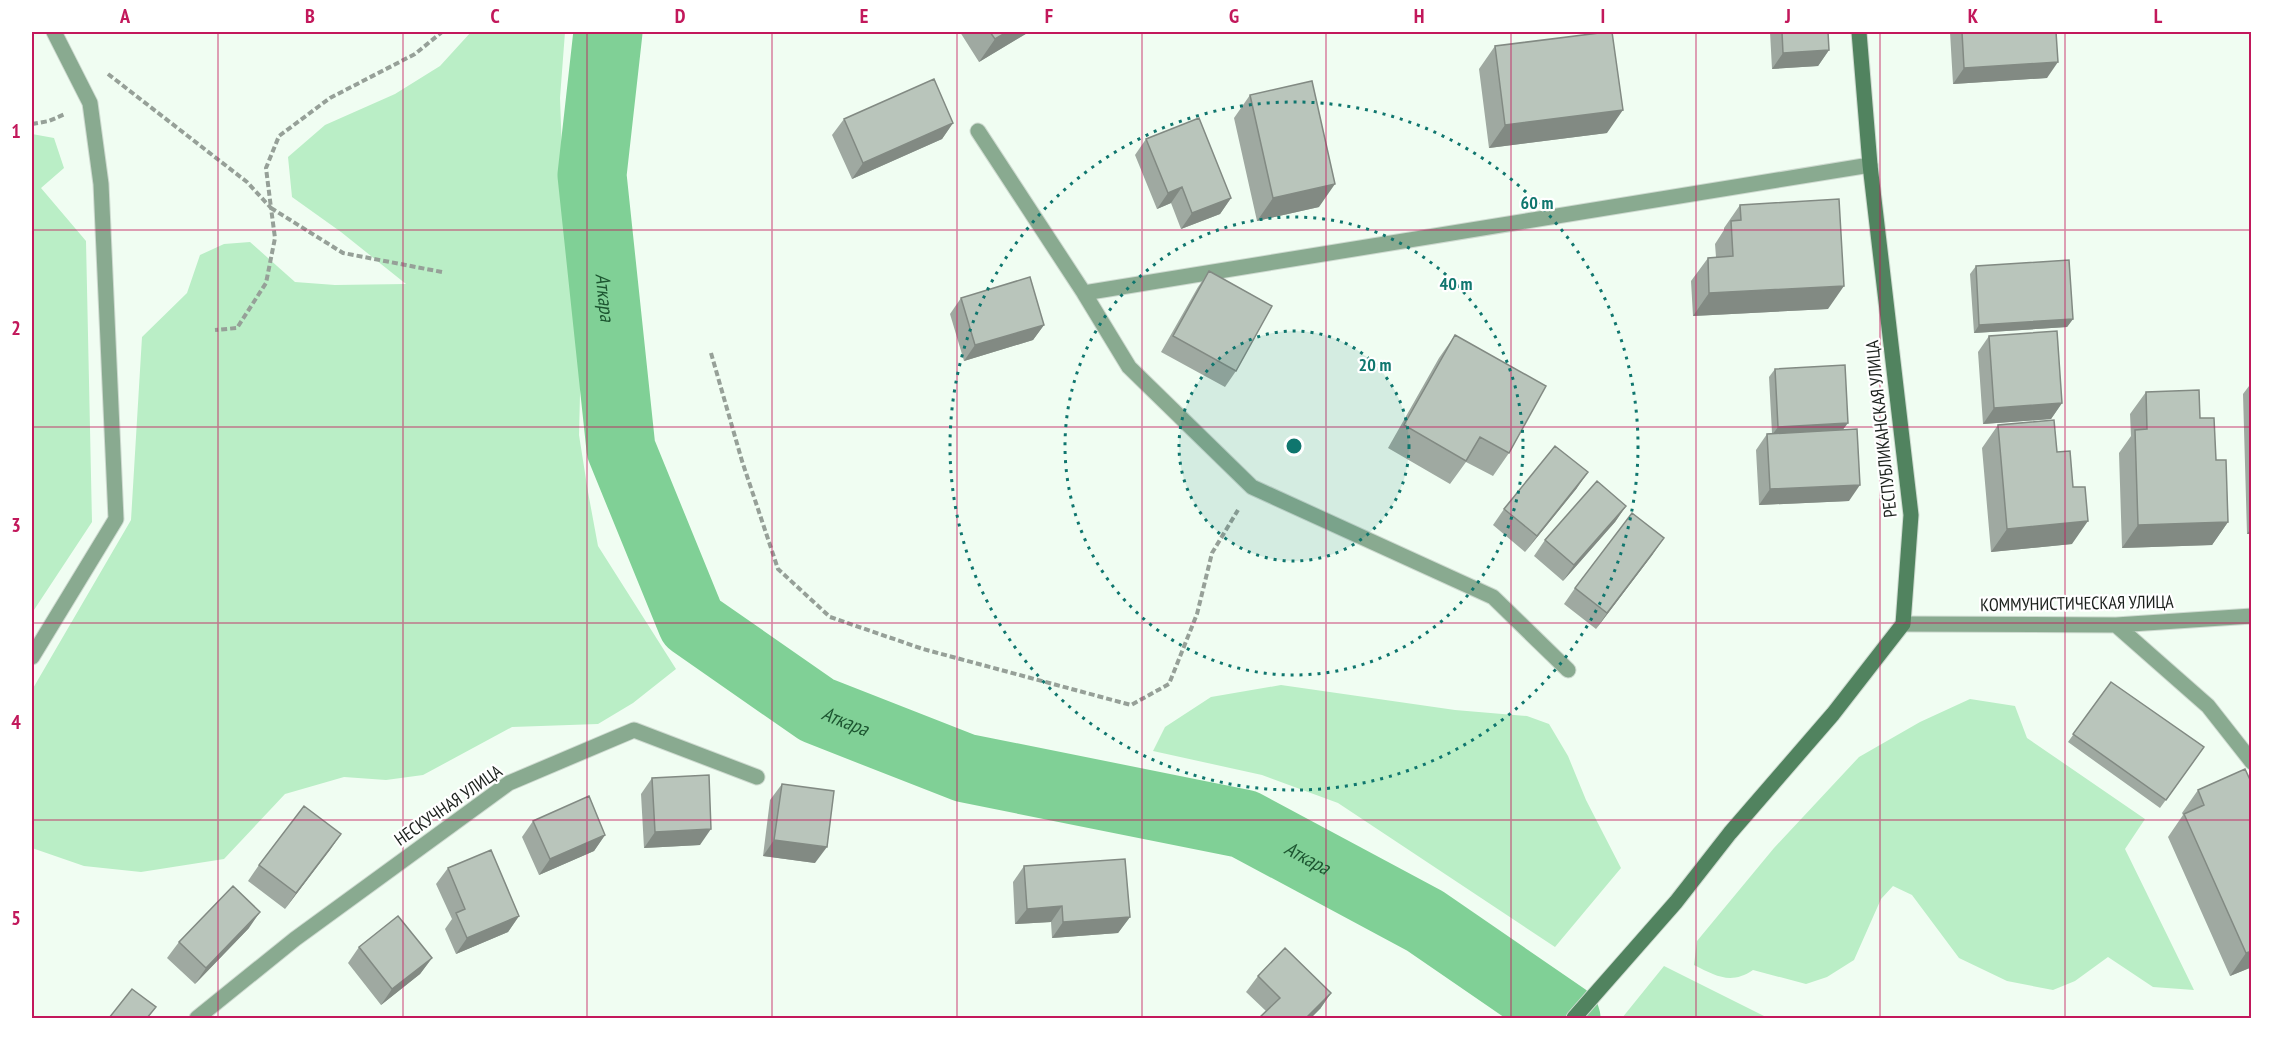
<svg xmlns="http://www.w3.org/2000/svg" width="2283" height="1050" font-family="'PT Sans Narrow',sans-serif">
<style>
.green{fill:#baeec6}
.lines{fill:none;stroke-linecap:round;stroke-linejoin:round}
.river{stroke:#80d096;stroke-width:69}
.lane-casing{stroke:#cedad0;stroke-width:17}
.street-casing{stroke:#cedad0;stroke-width:17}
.secondary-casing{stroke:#cedad0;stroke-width:17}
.path{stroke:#96a098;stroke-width:4;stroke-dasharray:6 3;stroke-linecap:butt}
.lane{stroke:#89aa90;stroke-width:15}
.street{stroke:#89aa90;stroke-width:15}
.secondary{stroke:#51835f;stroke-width:15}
.wall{fill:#9fa9a1}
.shaded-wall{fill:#828a83}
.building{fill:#b9c5bb;stroke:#828a83;stroke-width:1.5}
.grid{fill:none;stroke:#c2185b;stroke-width:1.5;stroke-opacity:0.55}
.ring{fill:none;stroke:#0f766e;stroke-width:3;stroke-dasharray:3 6}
.labels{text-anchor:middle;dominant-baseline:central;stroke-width:4.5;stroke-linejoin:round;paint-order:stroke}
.street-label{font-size:18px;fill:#1c211d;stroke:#fff}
.water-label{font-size:20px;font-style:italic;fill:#1d5631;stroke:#fff}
.centre{fill:#0f766e;stroke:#fff;stroke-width:3}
.ring-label{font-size:18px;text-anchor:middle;font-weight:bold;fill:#0f766e;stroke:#fff;stroke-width:4.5;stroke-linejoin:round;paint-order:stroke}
.neatline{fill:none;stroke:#c2185b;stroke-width:2}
.grid-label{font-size:20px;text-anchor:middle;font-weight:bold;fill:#c2185b}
</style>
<rect width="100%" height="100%" fill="#f0fdf2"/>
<path class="green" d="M471 32H565L560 98 565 235 581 355 579 435 588 492 598 546 676 669 633 703 598 724 512 727 423 775 386 780 344 777 285 794 224 859 141 872 84 866 32 848V690L131 520 142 337 187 293 200 255 224 244 250 242 295 282 335 285 406 284 341 232 292 197 288 157 325 125 395 94 440 66Z
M32 134 54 138 64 168 41 188 86 241 92 522 32 613Z
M1281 685 1455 710 1527 716 1549 724 1568 756 1586 800 1621 868 1555 947 1338 803 1262 775 1153 751 1165 727 1211 697Z
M1970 699 2015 706 2027 738 2145 819 2125 849 2194 990 2153 987 2108 957 2075 981 2053 990 2007 981 1959 958 1912 895 1893 886 1881 899 1854 960 1827 977 1806 984 1753 970C1731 985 1716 976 1694 965L1697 941 1774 848 1859 757 1920 722Z
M1664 966 1768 1018H1622Z"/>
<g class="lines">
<path class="river" id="s1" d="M608 32 592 175 621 449 692 623 817 710 965 768 1244 824 1425 921 1566 1018"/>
<g class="lane-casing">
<path id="lane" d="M32 657 116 519 101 184 90 103 54 32"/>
</g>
<g class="street-casing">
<path id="street" d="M978 131 1084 293 1129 367 1252 487 1493 597 1568 670
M1084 293 1870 165
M1903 624 2116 625 2252 616
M2116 625 2208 706 2252 762
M197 1018 295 939 509 783 634 730 757 777"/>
</g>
<g class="secondary-casing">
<path id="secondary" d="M1574 1018 1676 902 1730 833 1833 714 1903 624 1911 515 1870 165 1859 32"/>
</g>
<path class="path" d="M108 74 247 182 271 208 275 238 266 283 237 328 215 330
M32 124 49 121 65 114
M442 272 343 253 271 208 266 168 279 136 330 98 415 54 442 32
M711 353 742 461 778 569 830 617 923 649 1131 705 1169 684 1197 614 1212 553 1238 510"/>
<use href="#lane" class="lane"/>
<use href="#street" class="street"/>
<use href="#secondary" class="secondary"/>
</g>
<path class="wall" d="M960 32H1029L979 62Z
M1770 32H1828L1829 50 1818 66 1772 69Z
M1950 32H2056L2047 78 1953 84Z
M1495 46 1607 133 1489 148 1479 69Z
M1250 95 1319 207 1257 221 1234 118Z
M844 119 953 123 942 139 852 179 832 135Z
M1146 139 1231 198 1220 214 1181 229 1171 203 1157 209 1135 155Z
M1740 205 1828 309 1693 316 1691 281 1708 258 1716 257 1715 244 1724 230V228Z
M1976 266 2073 319 2067 327 1974 333 1970 274Z
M1209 271 1236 371 1225 387 1161 352 1198 287Z
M961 298 1044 325 1033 340 964 361 950 314Z
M1455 335 1509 453 1493 476 1466 462 1450 484 1388 448 1439 358Z
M1989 336 2062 403 2051 419 1983 424 1978 352Z
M1775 369 1843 430 1849 501 1759 505 1756 450 1767 434 1772 433 1769 377Z
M2252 382V534H2247L2243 394Z
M2146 392 2200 418 2216 460 2228 522 2212 545 2122 548 2119 453 2131 436 2130 414Z
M1998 425 2057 452 2072 544 1991 552 1982 448Z
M1577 488 1525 552 1493 525 1504 509Z
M1626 506 1615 522 1563 581 1534 556 1545 540Z
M1653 554 1596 629 1564 604 1575 588Z
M2111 682 2204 747 2160 808 2068 742Z
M2245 769 2252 967 2230 976 2168 837 2183 815 2182 813 2198 790Z
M652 778 700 845 644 848 641 794Z
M782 784 815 863 763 856 770 800Z
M533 821 605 835 594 851 539 875 522 837Z
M341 834 285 909 248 881 259 865Z
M1024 866 1130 917 1118 933 1052 938 1051 922 1015 924 1013 882Z
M448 868 519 916 508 932 456 954 445 929 452 919 436 884Z
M249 928 195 984 167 958 179 942Z
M359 947 432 958 420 974 381 1005 348 963Z
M1258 976 1331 993 1320 1009 1266 1011 1246 992Z"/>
<path class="shaded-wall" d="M1007 32H1029L979 62 995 39Z
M1829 50 1818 66 1772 69 1783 53Z
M2058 62 2047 78 1953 84 1964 68Z
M1623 110 1607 133 1489 148 1505 125Z
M953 123 942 139 852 179 863 163Z
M1335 184 1319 207 1257 221 1273 198Z
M1182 187 1171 203 1157 209 1168 193Z
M1231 198 1220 214 1181 229 1192 213Z
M1844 286 1828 309 1693 316 1709 293Z
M2073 319 2067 327 1974 333 1979 325Z
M1044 325 1033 340 964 361 975 345Z
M2062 403 2051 419 1983 424 1994 408Z
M1848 423 1842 431 1772 435 1778 427Z
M1588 472 1577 488 1525 552 1537 536Z
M1860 485 1849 501 1759 505 1770 489Z
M1626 506 1615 522 1563 581 1574 565Z
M2088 521 2072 544 1991 552 2007 529Z
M2228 522 2212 545 2122 548 2138 525Z
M2252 527V534H2247Z
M1664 538 1653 554 1596 629 1607 613Z
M711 829 700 845 644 848 655 832Z
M341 834 330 850 285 909 296 893Z
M605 835 594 851 539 875 550 859Z
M774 840 827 847 815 863 763 856Z
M1062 906 1051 922 1015 924 1027 909Z
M260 912 249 928 195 984 206 968Z
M519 916 508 932 456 954 467 938Z
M1130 917 1118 933 1052 938 1063 922Z
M2252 951V967L2230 976 2246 953Z
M432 958 420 974 381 1005 392 989Z
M1331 993 1320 1009 1311 1018H1306Z"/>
<path class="building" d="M990 32H1007L995 39Z
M1607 32H1612L1623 110 1505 125 1495 46Z
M1782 32H1828L1829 50 1783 53Z
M1962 32H2056L2058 62 1964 68Z
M934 79 953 123 863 163 844 119Z
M1312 81 1335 184 1273 198 1250 95Z
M1199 118 1231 198 1192 213 1182 187 1168 193 1146 139Z
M1839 199 1844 286 1709 293 1708 258 1733 256 1731 221 1741 220 1740 205Z
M2069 260 2073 319 1979 325 1976 266Z
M1209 271 1272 306 1236 371 1173 336Z
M1030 277 1044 325 975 345 961 298Z
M2057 331 2062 403 1994 408 1989 336Z
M1455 335 1546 386 1509 453 1480 437 1466 461 1404 425Z
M1845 365 1848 423 1778 427 1775 369Z
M2199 390 2200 418H2214L2216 460H2226L2228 522 2138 525 2135 430 2147 429 2146 392Z
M2054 420 2057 452 2070 451 2073 487H2085L2088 521 2007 529 1998 425Z
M1857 429 1860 485 1770 489 1767 434Z
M1555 446 1588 472 1537 536 1504 509Z
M1597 481 1626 506 1574 565 1545 540Z
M1632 513 1664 538 1607 613 1575 588Z
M2111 682 2204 747 2166 800 2073 734Z
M2245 769 2252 784V951L2246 953 2184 814 2204 805 2198 790Z
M709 775 711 829 655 832 652 778Z
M782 784 834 791 827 847 774 840Z
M589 796 605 835 550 859 533 821Z
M304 806 341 834 296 893 259 865Z
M491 850 519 916 467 938 456 913 465 909 448 868Z
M1125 859 1130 917 1063 922 1062 906 1027 909 1024 866Z
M233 886 260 912 206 968 179 942Z
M398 916 432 958 392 989 359 947Z
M1285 948 1331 993 1306 1018H1259L1280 998 1258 976Z
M132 989 156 1007 147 1018H109Z"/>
<path class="grid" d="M218 32V1018M403 32V1018M587 32V1018M772 32V1018M957 32V1018M1142 32V1018M1326 32V1018M1511 32V1018M1696 32V1018M1880 32V1018M2065 32V1018M32 230H2252M32 427H2252M32 623H2252M32 820H2252"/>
<circle cx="1294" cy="446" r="115" fill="#0f766e" fill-opacity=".12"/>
<g class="ring">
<circle cx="1294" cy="446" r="115"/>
<circle cx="1294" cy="446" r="229"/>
<circle cx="1294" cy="446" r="344"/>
</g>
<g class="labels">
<g class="street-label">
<text transform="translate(1881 429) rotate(-96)">РЕСПУБЛИКАНСКАЯ УЛИЦА</text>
<text transform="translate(2077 603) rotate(-1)">КОММУНИСТИЧЕСКАЯ УЛИЦА</text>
<text transform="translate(448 805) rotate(-35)">НЕСКУЧНАЯ УЛИЦА</text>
</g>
<g class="water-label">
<text stroke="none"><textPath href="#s1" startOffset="267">Аткара</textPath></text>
<text stroke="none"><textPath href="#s1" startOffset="790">Аткара</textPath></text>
<text stroke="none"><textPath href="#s1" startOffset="1275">Аткара</textPath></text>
</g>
</g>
<circle cx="1294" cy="446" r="9" class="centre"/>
<g class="ring-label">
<text x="1537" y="209">60 m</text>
<text x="1456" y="290">40 m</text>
<text x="1375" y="371">20 m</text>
</g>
<rect width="2283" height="1050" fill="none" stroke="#ffffff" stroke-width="66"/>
<rect x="33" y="33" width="2217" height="984" class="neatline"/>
<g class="grid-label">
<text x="125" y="23">A</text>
<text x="310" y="23">B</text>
<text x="495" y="23">C</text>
<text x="680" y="23">D</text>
<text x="864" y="23">E</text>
<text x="1049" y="23">F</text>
<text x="1234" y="23">G</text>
<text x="1419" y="23">H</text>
<text x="1603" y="23">I</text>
<text x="1788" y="23">J</text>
<text x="1973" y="23">K</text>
<text x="2158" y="23">L</text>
<text x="16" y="138">1</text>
<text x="16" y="335">2</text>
<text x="16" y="532">3</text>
<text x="16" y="729">4</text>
<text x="16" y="925">5</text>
</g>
</svg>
